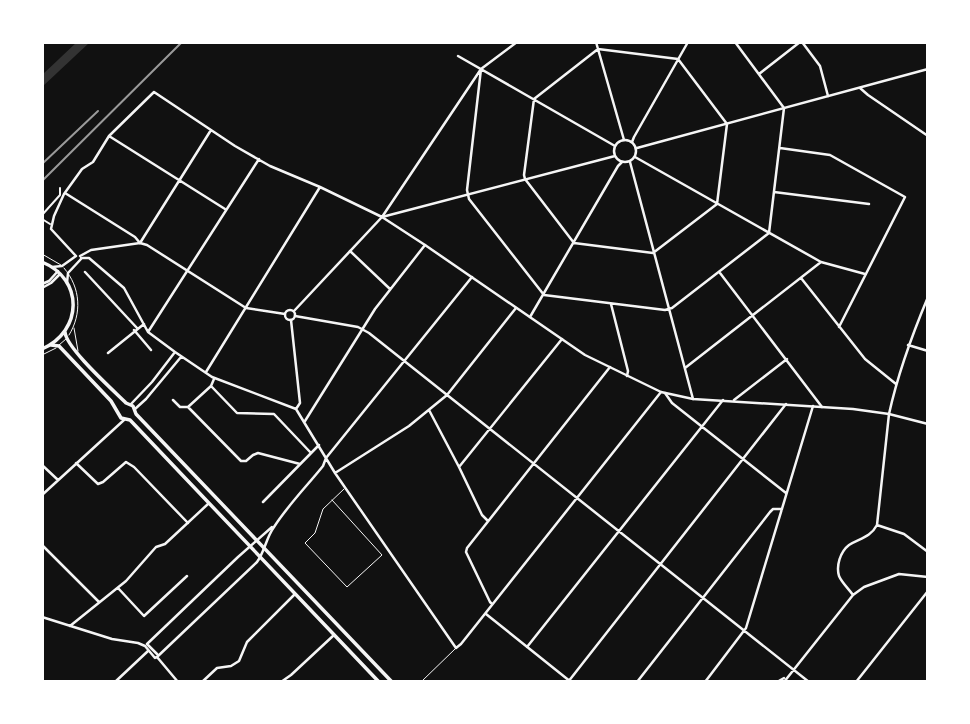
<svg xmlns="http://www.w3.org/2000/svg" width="970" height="724" font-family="'Sofia Sans Condensed',sans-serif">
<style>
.water{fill:#333}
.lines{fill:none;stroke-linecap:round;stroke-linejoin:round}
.service{stroke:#f5f5f5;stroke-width:1}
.pedestrian{stroke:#f5f5f5;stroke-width:2}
.minor{stroke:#f5f5f5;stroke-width:2.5}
.tertiary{stroke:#f5f5f5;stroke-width:2.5}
.secondary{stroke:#f5f5f5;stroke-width:3.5}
.rail{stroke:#9a9a9a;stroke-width:2}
</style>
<rect width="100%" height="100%" fill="#111"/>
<path class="water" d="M77 42H90L42 87V75Z"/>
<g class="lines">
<path class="service" d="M42 254 61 265
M64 268C81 288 82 314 69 335
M74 328 78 351
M59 345 66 339
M42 355 56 348
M42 378 43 376
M332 500 382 555 347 587 305 543 315 533 323 509 344 489
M421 682 455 649"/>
<path class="pedestrian" d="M42 215 60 195V188
M42 219 50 224"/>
<path class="minor" d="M596 42 624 140
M802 42 820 66 828 96
M598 49 678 59 727 124 717 204 653 253 574 243 525 179 524 175 534 99Z
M458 56 615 146
M481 69 467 190 469 199 544 295 665 310 672 308 769 233 784 108 735 42
M759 74 800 42
M860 88 868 95 928 136
M109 136 225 209
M632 142 634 137 688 42
M780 148 830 155 905 197 839 327
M635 157 821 262 865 274
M630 162 693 399
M774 192 869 204
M65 193 135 237 140 243 211 130
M350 251 390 289
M76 256 51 229 54 216 64 194 82 169 93 162 109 136 154 92 235 146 270 166 320 187 382 217 481 69 517 42
M81 258H89L124 288 148 332 175 352 212 377 296 409 335 473 456 648 461 644 661 392
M52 267 62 266 76 256
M85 272 137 328
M720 273 822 407
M801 278 865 359 896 384
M67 283 68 273 81 259
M42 284 49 281 58 271
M42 288 51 283 59 275
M611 304 628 371 627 376
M295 316 358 327 369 333 809 682
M530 317 618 166 622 162
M291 320 300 403 296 409
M134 330 151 350
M148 332 259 159
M908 345 928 351
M108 353 144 324
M685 368 821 262
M206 372 320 187
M211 386 237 413 274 414 311 453
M665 393 672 403 786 493
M173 400 180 407H188L241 461H246L253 455 258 453 300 464
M734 400 787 359
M131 404 152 382 175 352
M188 407 211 386 214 379
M135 409 146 399 181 357
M429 410 459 467 482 515 488 521
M305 421 375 309 425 245
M76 463 98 484 103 482 126 462 134 467 188 523
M42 465 58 480
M459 467 562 339
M335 473 409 426 447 395 516 308
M42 495 124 420
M263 502 319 445
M877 525 904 534 928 552
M42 545 99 602
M118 588 144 616 187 576
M853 595C849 589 842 583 839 576 836 566 840 552 849 545 860 538 870 538 877 525L889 414C898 373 912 335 928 297
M492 604 490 602 466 552 467 548 610 367
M486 614 571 682
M42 617 112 639 138 643 145 646
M70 626 126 581 156 547 165 544 208 504
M147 644 238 557 272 527
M147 644 157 654
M145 646 155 658 157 657 178 682
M527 647 723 400
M157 657 257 562C265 551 266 538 274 527 288 505 307 486 323 466L326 458 472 277
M115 682 148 651
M202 682 217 668 231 666 239 661 247 642 295 594
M281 682 291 675 334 635
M568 682 786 404
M637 682 770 512 773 509H782
M705 682 746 628 813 406
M777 682 784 678
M784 682 853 595 864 587 899 574 928 577
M856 682 928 591"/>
<path class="tertiary" d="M614 151a11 11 0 1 1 22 0a11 11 0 1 1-22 0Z
M637 148 928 69
M382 217 425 245 585 355 661 392 693 399 853 409 889 414 928 424
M382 217 615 156
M80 256 91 250 140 243 147 245 246 308 285 314
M285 315a5 5 0 1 1 10 0a5 5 0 1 1-10 0Z
M294 311 382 217"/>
<path class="secondary" d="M42 262C84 279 83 331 42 349
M65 332C66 348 112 389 126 403L133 406 136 414 392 682
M51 345 59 346 111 401 121 418 130 420 379 682"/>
<path class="rail" d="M42 164 98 111
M42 181 182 42"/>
</g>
<rect width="970" height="724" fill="none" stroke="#ffffff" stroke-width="88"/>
</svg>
